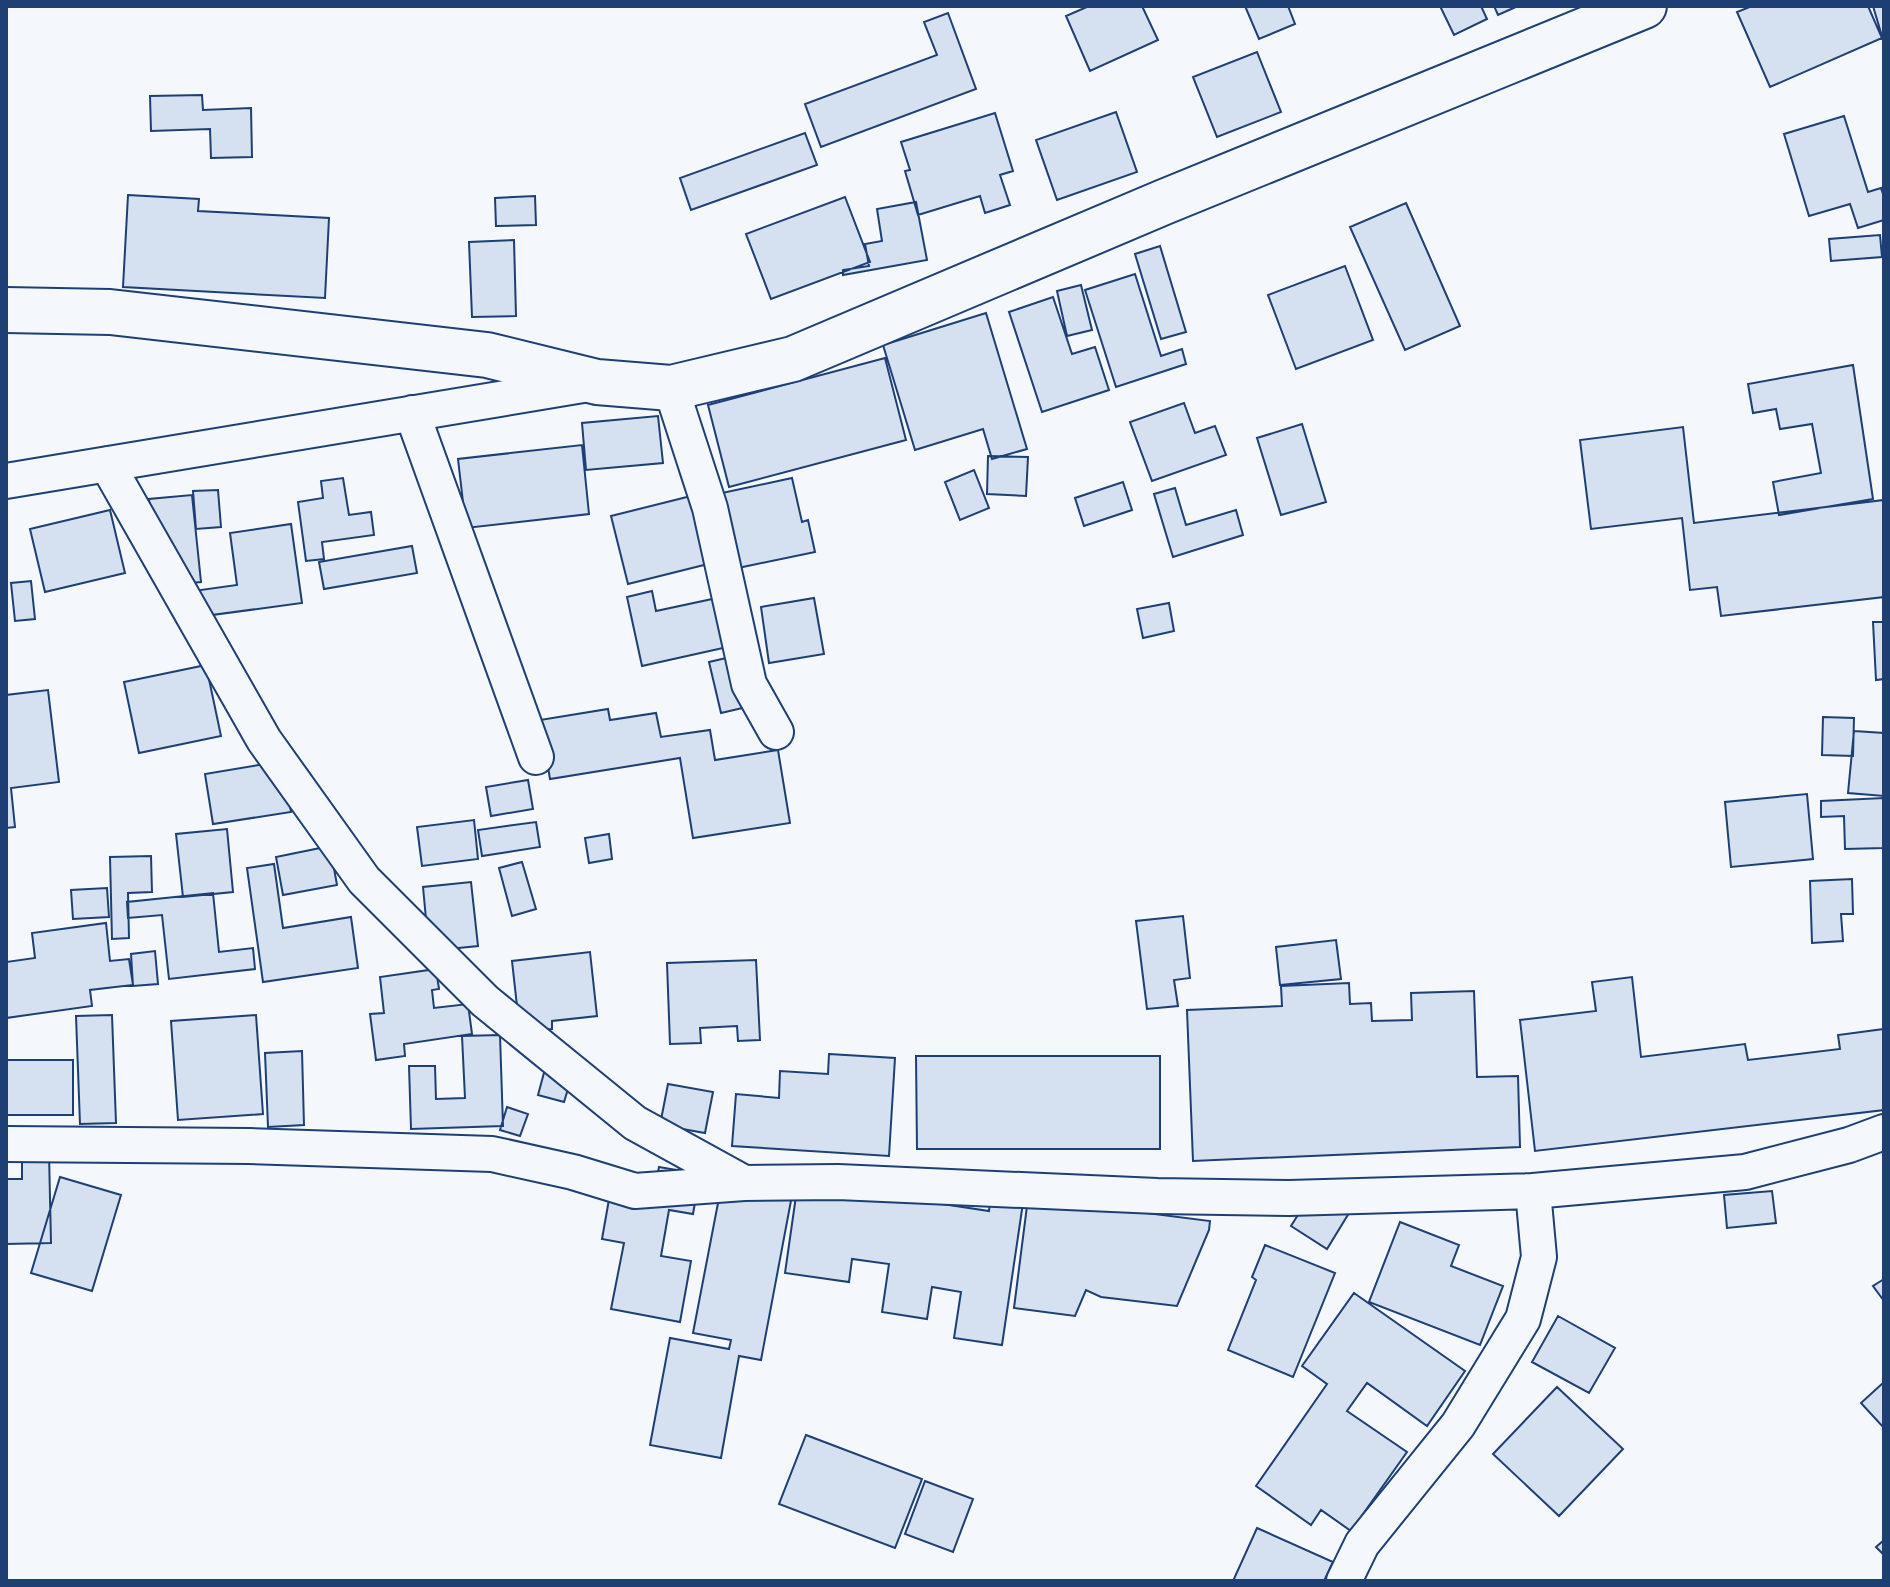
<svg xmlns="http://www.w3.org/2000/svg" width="1890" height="1587" font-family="'Open Sans',sans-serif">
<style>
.building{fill:#d5e0f0;stroke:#1d3f73;stroke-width:2}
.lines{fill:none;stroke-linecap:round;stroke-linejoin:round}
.street-casing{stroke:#1d3f73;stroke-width:38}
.secondary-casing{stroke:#1d3f73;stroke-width:48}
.street{stroke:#f4f7fb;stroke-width:34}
.secondary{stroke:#f4f7fb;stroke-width:44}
</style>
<rect width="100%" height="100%" fill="#f4f7fb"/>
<path class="building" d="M1089 6H1142L1158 40 1090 71 1066 16Z
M1245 6H1288L1295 24 1259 39Z
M1440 6H1481L1487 19 1454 35Z
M1494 6H1518L1498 15Z
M1752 6H1868L1882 38 1770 87 1737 12Z
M1873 6H1884V43Z
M948 13 976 89 821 147 805 104 937 55 924 22Z
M1257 52 1281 112 1217 137 1193 77Z
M202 95 203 110 251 108 252 157 211 158 210 129 151 131 150 96Z
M1116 112 1137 172 1057 200 1036 140Z
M995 113 1013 171 1000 175 1010 205 985 213 980 196 918 215 905 171 910 170 901 142Z
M1844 116 1868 192 1881 188 1884 197V220L1858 228 1850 204 1809 216 1784 134Z
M805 133 817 165 691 210 680 178Z
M128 195 199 199 198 211 329 218 325 298 123 287Z
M535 196 536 225 496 226 495 198Z
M845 197 870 262 771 299 746 234Z
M916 202 927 260 843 275V270L869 266 865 244 882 241 877 209Z
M1406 203 1460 326 1405 350 1350 227Z
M1880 235 1882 257 1831 261 1829 239Z
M514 240 516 316 472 317 469 242Z
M1160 246 1186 332 1161 339 1135 254Z
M1345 266 1373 340 1296 369 1268 295Z
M1135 274 1161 356 1182 349 1186 364 1116 387 1085 290Z
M1081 285 1092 330 1067 336 1057 291Z
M1053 297 1072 354 1095 347 1109 390 1042 412 1009 312Z
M986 313 1027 449 992 459 983 429 915 450 883 345Z
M885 358 906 440 729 487 708 405Z
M1853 365 1873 499 1779 515 1773 482 1821 473 1812 424 1780 429 1776 409 1753 413 1748 384Z
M1184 403 1195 433 1215 426 1226 455 1152 481 1130 422Z
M658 416 663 463 586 470 582 423Z
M1302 424 1326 502 1281 515 1257 438Z
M1683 427 1694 523 1884 500V597L1721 616 1717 587 1690 590 1682 518 1591 529 1580 440Z
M582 445 589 514 466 528 458 459Z
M988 456 1028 457 1026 496 987 494Z
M974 470 989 508 960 520 945 482Z
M343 478 349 515 371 512 374 535 322 542 324 559 306 561 298 502 323 498 321 481Z
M792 478 802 522 808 520 815 552 738 568 722 493Z
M1123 482 1132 510 1084 526 1075 498Z
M1175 488 1186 525 1236 510 1243 535 1173 557 1154 494Z
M218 490 221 527 196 529 193 491Z
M699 494 716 562 628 584 611 516Z
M192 495 201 582 158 586 149 499Z
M110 510 125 573 45 592 30 529Z
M291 524 302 603 182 619 179 593 237 585 230 533Z
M412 546 417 573 324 589 319 562Z
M31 581 35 619 15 621 11 583Z
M652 591 656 611 731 595 741 644 642 666 627 597Z
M814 598 824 654 769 663 761 607Z
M1169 603 1174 631 1143 638 1137 609Z
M1873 622H1884V679L1876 680Z
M739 655 751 706 721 713 709 662Z
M206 665 221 736 139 753 124 682Z
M48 690 59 782 11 788 15 827 6 828V695Z
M608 709 610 720 656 713 661 737 710 730 715 760 778 750 790 823 693 838 680 758 550 779 540 720Z
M1823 717 1854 718 1853 756 1822 755Z
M1854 731 1884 733V796L1848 793Z
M283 761 291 812 213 824 205 774Z
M528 780 533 809 491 816 486 787Z
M1807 794 1813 859 1731 867 1725 802Z
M1884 798V848L1845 849 1844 816 1821 817V801Z
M474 820 478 859 422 866 417 827Z
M536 822 540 847 482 856 478 830Z
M227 829 233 892 183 897 176 834Z
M609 834 612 859 589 863 585 838Z
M330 846 337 885 283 895 276 857Z
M151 856 152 892 128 893 129 938 112 939 110 857Z
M522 862 536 909 512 916 499 868Z
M274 864 283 928 351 917 358 968 263 982 247 868Z
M1852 879 1853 914H1841L1843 941 1812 943 1810 881Z
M471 882 478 946 429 951 423 887Z
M107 888 109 917 73 919 71 890Z
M213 893 219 952 253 948 255 969 169 979 162 915 128 918 127 902Z
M1183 916 1190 978 1174 980 1178 1006 1147 1009 1136 921Z
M106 923 110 961 129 959 133 985 90 990 92 1006 6 1018V962L35 958 32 933Z
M1336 940 1341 979 1280 985 1276 947Z
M155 951 158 984 133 986 131 954Z
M590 952 597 1016 552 1021V1029L520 1033 512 961Z
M756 960 760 1040 738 1041 737 1026 700 1028 701 1043 670 1044 667 963Z
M436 969 439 989 432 990 434 1008 468 1004 472 1034 404 1044 405 1056 376 1060 370 1014 384 1013 380 977Z
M1632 977 1641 1057 1745 1044 1748 1060 1840 1049 1838 1035 1884 1029V1110L1535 1151 1520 1020 1596 1011 1592 982Z
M1349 983 1350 1004 1371 1003 1372 1021 1412 1020 1411 993 1474 991 1477 1077 1518 1076 1520 1147 1193 1161 1187 1010 1282 1006 1281 986Z
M112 1015 116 1123 80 1124 76 1016Z
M256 1015 263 1114 178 1120 171 1021Z
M500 1035 503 1126 411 1129 409 1066H435L436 1099 465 1098 462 1036Z
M302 1051 304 1125 268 1127 265 1053Z
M829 1054 895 1058 889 1156 732 1146 736 1094 779 1098 780 1071 828 1074Z
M916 1056H1160V1149H917Z
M6 1060H73V1115H6Z
M545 1069 572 1076 564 1102 538 1095Z
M668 1084 713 1092 705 1133 660 1125Z
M507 1107 528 1114 520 1136 500 1130Z
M49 1153 51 1243 6 1244V1179H22V1154Z
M659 1167 700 1174 693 1214 669 1210 661 1256 691 1261 680 1322 611 1309 624 1243 602 1239 611 1188 653 1196Z
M60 1177 121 1195 92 1291 31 1273Z
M723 1177 793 1190 761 1360 739 1356 721 1458 650 1445 670 1338 729 1349 731 1340 693 1333Z
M798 1182 989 1211 991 1191 1024 1196 1002 1345 954 1338 961 1292 932 1287 927 1319 882 1312 889 1264 852 1259 849 1282 785 1273Z
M1313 1191 1349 1213 1327 1249 1291 1226Z
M1772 1191 1776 1223 1727 1228 1724 1195Z
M1028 1198 1210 1221 1209 1230 1177 1306 1101 1297 1086 1290 1075 1316 1014 1308Z
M1400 1222 1459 1245 1451 1266 1503 1286 1480 1345 1369 1302Z
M1265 1245 1335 1273 1293 1377 1228 1350 1256 1280 1252 1277Z
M1884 1279V1301L1873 1286Z
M1354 1293 1465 1371 1427 1426 1367 1383 1347 1411 1407 1452 1351 1531 1321 1510 1311 1525 1256 1486 1327 1384 1302 1366Z
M1558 1316 1615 1348 1589 1393 1532 1362Z
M1884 1382V1428L1861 1403Z
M1557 1387 1623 1449 1559 1516 1493 1454Z
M806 1435 922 1479 895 1548 779 1504Z
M925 1481 973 1499 953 1552 905 1534Z
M1257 1528 1333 1562 1324 1581H1233Z
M1884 1540V1555L1876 1547Z"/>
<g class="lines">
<g class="street-casing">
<path id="street" d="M671 388 710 508 749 684 776 732
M412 413 536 757
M107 464 264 740 364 880 485 1001 635 1123 744 1183
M6 481 589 384
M6 1144 249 1146 492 1154 573 1172 635 1191 744 1183 838 1182 1157 1196 1289 1198 1533 1191 1745 1172 1849 1145 1884 1132
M1344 1581 1362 1544 1458 1425 1523 1319 1539 1257 1533 1191"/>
</g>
<g class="secondary-casing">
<path id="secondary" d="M6 310 110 312 487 355 597 382 671 388 793 359 1164 202 1644 6"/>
</g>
<use href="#street" class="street"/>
<use href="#secondary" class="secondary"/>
</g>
<rect width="1890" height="1587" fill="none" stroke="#1d3f73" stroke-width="16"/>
</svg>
